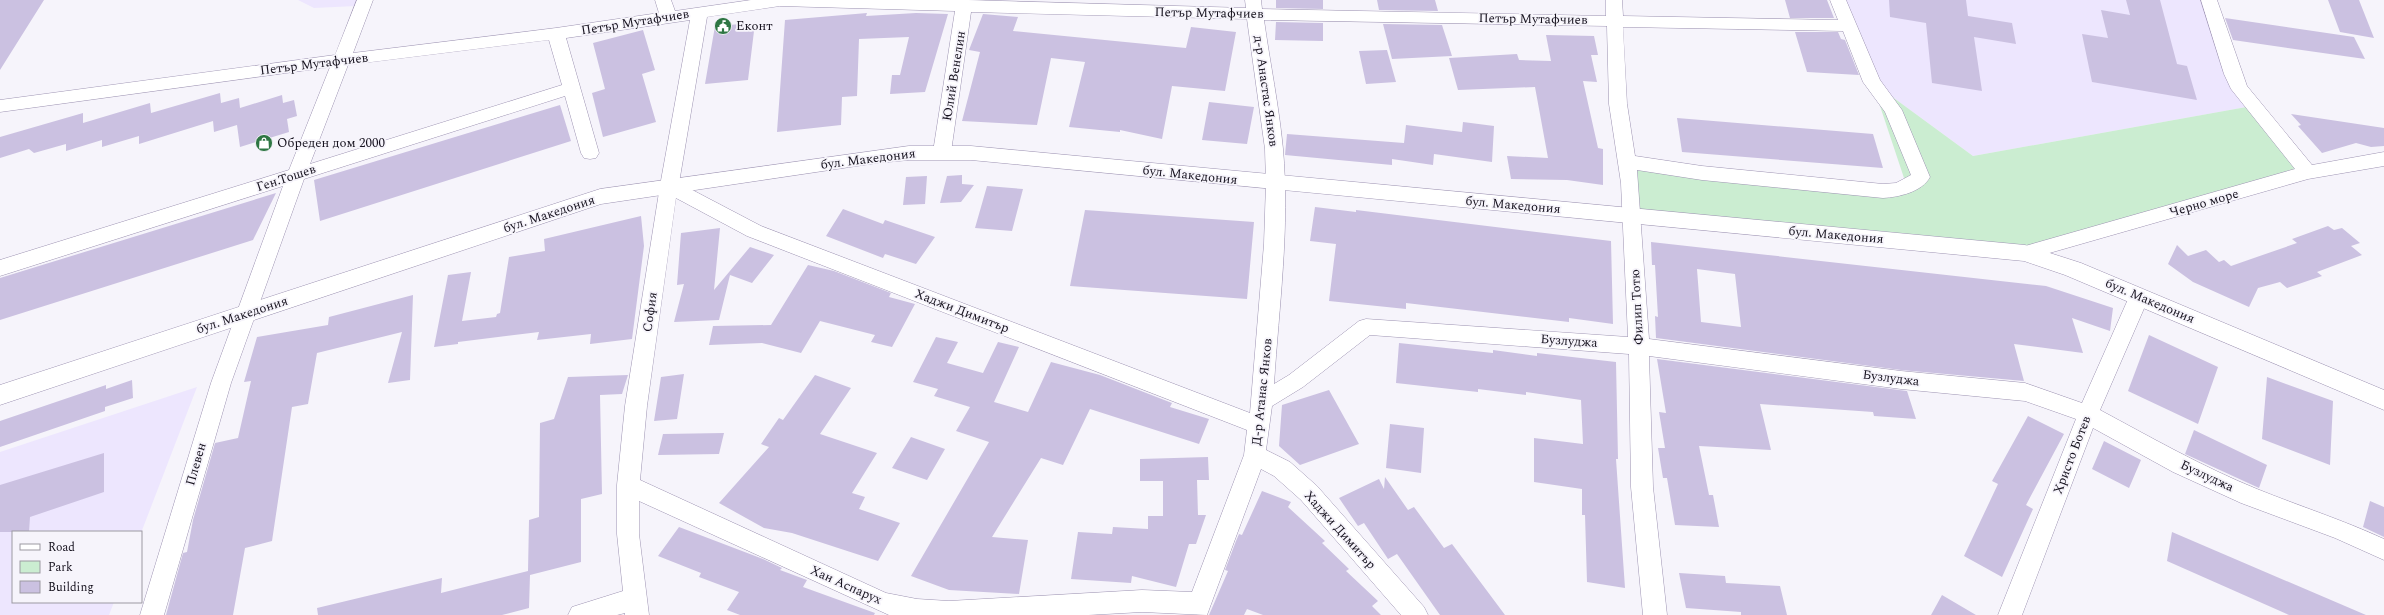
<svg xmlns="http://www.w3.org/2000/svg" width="2384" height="615" font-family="Spectral,serif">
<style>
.built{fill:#ede6fe}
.green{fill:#cbedd1}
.building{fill:#cbc1e1;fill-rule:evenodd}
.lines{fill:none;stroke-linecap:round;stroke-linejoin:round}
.minor-casing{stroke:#9d93b2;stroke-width:1}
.tertiary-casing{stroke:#9d93b2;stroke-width:1}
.minor{fill:#fff;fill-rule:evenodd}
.tertiary{fill:#fff;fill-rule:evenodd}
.labels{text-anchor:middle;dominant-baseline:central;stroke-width:3.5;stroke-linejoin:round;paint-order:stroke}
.street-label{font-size:13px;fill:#15111d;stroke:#f6f4fb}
.poi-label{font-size:13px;fill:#15111d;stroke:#f6f4fb;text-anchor:start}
</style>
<rect width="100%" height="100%" fill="#f6f4fb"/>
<path class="built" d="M298 0H359L356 6 314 8Z
M1838 0H2209L2252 106 1973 156 1872 82Z
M197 387 141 533 13 532V602H114L109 615H0V452Z"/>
<path class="green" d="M1872 82 1973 156 2252 106 2308 172 2025 253 1631 216 1629 162 1907 187Z"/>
<path class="building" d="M0 0H44L0 70Z
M1276 0H1323V9L1276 8Z
M1377 0H1435L1438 11 1379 10Z
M1785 0H1827L1834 18H1790Z
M1889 0H1966L1968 16 2012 23 2016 44 1974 37 1982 91 1932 83 1926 23 1890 17Z
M2126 0H2160L2177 64 2187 66 2197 100 2092 82 2082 34 2108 38 2101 10 2130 15Z
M2328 0H2359L2374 38 2340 32Z
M867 13 866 16 916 13 948 14 925 92 890 94 892 75H900L909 37 859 39 857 96 842 97 841 125 777 132 785 20Z
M983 14 1018 17 1013 31 1186 48 1191 27 1236 32 1225 91 1172 86 1162 139 1120 130V132L1069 127 1085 62 1051 58 1037 125 962 121 980 52 969 50Z
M2225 18 2354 37 2365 59 2233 40Z
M1276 22 1323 23V41L1275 40Z
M755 23 748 80 705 84 715 26Z
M1383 24 1442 25 1452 56 1392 59Z
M643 30 655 70 642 74 656 122 603 137 592 93 605 89 593 43Z
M1795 32H1838L1841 39 1845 40 1859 75 1807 72Z
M1546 35 1594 36 1598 55H1591L1597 82 1583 81 1598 148 1603 149V185L1567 180 1511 179 1507 156 1548 158 1535 87 1458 90 1449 58 1517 54 1519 60 1551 61Z
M1387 50 1396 82 1366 84 1359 51Z
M220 93 221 103 239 98 240 108 282 95 283 103 294 100 297 116 287 119 289 132 240 147 237 125 214 132 213 121 139 144V136L102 147V140L66 151V144L34 153 29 149 0 158V137L83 113V123L150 103 151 113Z
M1209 102 1254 107 1247 144 1202 140Z
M560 105 571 141 320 221 314 180Z
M2291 114 2384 128V146L2371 147 2356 143 2322 153 2298 126 2301 125Z
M1677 118 1873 134 1883 168 1682 152Z
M1463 122 1494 126 1492 162 1434 154 1433 165 1392 159V165L1285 155 1287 134 1404 143 1406 125 1462 132Z
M962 175V184L974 185 961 202 940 203 947 176Z
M927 176 925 204 903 205 906 177Z
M987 186 1023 189 1012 231 975 228Z
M276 193 253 240 0 320V278Z
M1315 207 1356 212V210L1611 241 1613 324 1569 318V322L1406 303V309L1329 301 1336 244 1310 241Z
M843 209 883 224 885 220 935 237 916 264 885 254 883 258 826 236Z
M1085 210 1254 222 1247 299 1070 286Z
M641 216 644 246 632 339 590 344 591 334 537 340 539 332 458 342V344L434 347 448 275 471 272 462 321 496 317 497 314 500 313 509 257 545 251 544 239Z
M2328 226 2334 230 2342 228 2360 243 2351 246 2362 255 2317 272 2322 276 2287 288 2280 282 2258 288 2249 307 2193 282 2168 264 2177 245 2188 256 2206 250 2219 262 2224 260 2231 266 2297 243 2292 239Z
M720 228 714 290 750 247 774 255 752 283 730 275 719 320 674 322 684 284 677 285 681 233Z
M1651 242 2046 286 2113 308 2110 331 2072 318 2083 353 2014 344 2024 381 1901 370 1656 338 1655 316 1658 317 1655 265H1652ZM1697 269 1735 274 1741 327 1701 322Z
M808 265 834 271 891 293 889 297 915 304 892 347 871 342 875 335 820 321 801 353 762 343 709 345 713 326 771 325Z
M413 295 410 380 388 383 402 332 317 353 308 404 292 407 272 541 245 548 233 615H166L183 553 187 552 193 520 215 443 238 438 251 381 244 382 257 337 328 325 329 317Z
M2149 335 2218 367 2198 424 2128 391Z
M936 337 958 342 947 363 983 373 998 342 1019 347 994 402 1028 412 1051 362 1100 375 1172 403 1170 407 1209 419 1199 444 1090 409 1063 465 1041 458 992 537 1028 540 1019 594 949 590 911 576 989 442 956 431 970 407 934 396 938 389 913 382Z
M1399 343 1493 353V350L1537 356V353L1616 362 1618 459H1616L1625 588 1587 582 1585 515H1582V489L1534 482V438L1583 444 1581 400 1526 392V395L1478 389V392L1396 383Z
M1657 359 1907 391 1916 419 1874 416 1873 412 1760 404 1771 450 1699 446 1709 495H1713L1719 527 1675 525 1667 478H1663L1658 448H1665L1659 412 1666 413Z
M684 374 677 419 654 421 661 377Z
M628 375 622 394 600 395 602 494 581 499V562L530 575 529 608 502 615H318L317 608 442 578 441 593 528 571 529 520 539 517 540 423 554 419 568 377Z
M815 375 851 388 820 434 877 453 852 493 865 497 859 509 900 523 878 561 792 533 764 528 719 503 769 447 761 444 779 418 783 420Z
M2267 377 2333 401 2330 465 2262 439Z
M132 380 133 398 105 407V411L0 447V421L106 385V389Z
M1329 390 1359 444 1300 465 1279 446 1282 405Z
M2028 416 2064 434 2026 505 2033 509 2002 577 1964 556 1998 484 1992 481Z
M1390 424 1424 428 1421 473 1386 468Z
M2194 430 2267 465 2259 488 2185 454Z
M724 433 719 454 658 455 663 434Z
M911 437 945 449 927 480 892 468Z
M2104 441 2141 460 2129 488 2092 469Z
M104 453V492L30 517 29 532H0V485Z
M1208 457 1209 480H1197L1198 515H1206L1196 544H1189L1176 587 1132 576 1131 583 1071 579 1078 532 1112 534 1113 527 1148 529V516H1163V481H1140V459Z
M1385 477 1408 510 1414 507 1444 548 1452 544 1505 615H1440L1397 554 1388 559 1364 523 1358 526 1339 498 1379 479 1384 489Z
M1262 491 1291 502 1288 507 1325 541 1322 543 1349 569 1346 571 1378 601 1372 606 1381 615H1263L1247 609 1244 615H1209L1228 571 1225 570 1236 541 1239 534 1242 535Z
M2370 501 2384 507V537L2363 527Z
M679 527 763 559 782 568 780 570 807 580 803 587 875 613 874 615H740L727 610 739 592 699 577 701 573 658 556Z
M2172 532 2366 615H2289L2167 561Z
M1679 573 1725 576 1726 583 1780 586 1787 615H1741V612L1686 608Z
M1942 595 1976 615H1931Z"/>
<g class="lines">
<g class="minor-casing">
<path id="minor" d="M357 0H373L353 53 556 28 659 13 655 0H671L675 11 751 0H968L1246 8 1245 0H1261L1262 9 1606 16V0H1622L1623 16 1838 20 1830 0H1846L1880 80 1902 110 1930 177C1922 192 1899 197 1883 198L1702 180 1637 170 1649 339 1901 371 2025 383 2082 403 2129 297 2132 291 2139 289 2146 291 2149 297 2100 410C2152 438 2203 467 2257 489 2299 506 2343 520 2384 539V560L2335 538 2241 503 2173 472 2093 428 2022 615H1998L2076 419 2025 401 1901 389 1649 356 1653 487 1667 615H1643L1631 487 1629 354 1370 335 1303 387 1272 406 1266 450 1290 462 1317 486 1424 607 1428 615H1401L1301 500 1274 476 1261 469 1207 615 1142 612 1088 615H889L639 501V534L649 615H625V613L617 615H568L572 607 623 591 617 534V485L625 406 660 186 690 20 566 38 599 153 596 158 590 159 584 158 581 153 565 96 304 179 231 383 164 615H140L211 383 283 186 0 276V260L289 170 330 67 0 112V100L335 55ZM780 6 955 11 933 152 936 157 942 158 948 157 951 152 971 12 1247 19 1265 149 1266 183 1264 244 1250 413 761 226 679 183 707 17ZM1264 20 1607 26 1609 104 1621 183 1628 337 1366 319 1359 321 1289 375 1274 384C1279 306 1290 227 1283 149 1279 106 1270 63 1264 20ZM1623 27 1843 31 1863 82 1885 112 1911 175 1896 183 1883 184 1702 166 1635 156 1627 104ZM549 40 562 85 310 164 348 65ZM676 198 747 236 1247 430 1244 455 1192 592 1142 590 949 601 917 599 886 593 640 480 647 406Z
M2201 0H2217L2247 86 2312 165 2384 152V166L2308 179 2025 260 2018 258 2015 253 2018 248 2295 169 2231 89 2224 74Z"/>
</g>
<g class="tertiary-casing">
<path id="tertiary" d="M909 146H971L2025 245 2081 263 2384 390V410L2065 275 2024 261 971 160H909L877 163 601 204 0 405V385L600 189Z"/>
</g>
<use href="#minor" class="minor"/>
<use href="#tertiary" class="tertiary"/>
</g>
<defs>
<g id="civic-disc" transform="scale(0.9)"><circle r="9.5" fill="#2e7643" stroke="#f6f4fb"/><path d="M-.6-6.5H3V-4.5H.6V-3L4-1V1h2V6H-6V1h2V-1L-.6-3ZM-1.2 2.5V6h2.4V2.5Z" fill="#fff"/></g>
<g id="shop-disc" transform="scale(0.9)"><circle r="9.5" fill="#2e7643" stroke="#f6f4fb"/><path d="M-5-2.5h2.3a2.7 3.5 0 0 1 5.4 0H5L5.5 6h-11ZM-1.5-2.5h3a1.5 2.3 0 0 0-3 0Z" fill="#fff"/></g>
</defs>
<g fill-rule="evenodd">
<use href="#civic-disc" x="723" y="26"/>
<use href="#shop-disc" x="264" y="143"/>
</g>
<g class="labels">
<g class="street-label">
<text transform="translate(1209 13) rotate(1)">Петър Мутафчиев</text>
<text transform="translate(1533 19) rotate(1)">Петър Мутафчиев</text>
<text transform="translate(635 22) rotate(-9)">Петър Мутафчиев</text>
<text transform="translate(314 64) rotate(-7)">Петър Мутафчиев</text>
<text transform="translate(954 76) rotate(-81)">Юлий Венелин</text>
<text transform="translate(1266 91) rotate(82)">д-р Анастас Янков</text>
<text transform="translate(868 159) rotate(-7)">бул. Македония</text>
<text transform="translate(1190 175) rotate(6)">бул. Македония</text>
<text transform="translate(286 178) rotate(-18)">Ген.Тошев</text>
<text transform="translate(2204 203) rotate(-16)">Черно море</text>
<text transform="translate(1513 205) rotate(5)">бул. Македония</text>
<text transform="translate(549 214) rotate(-18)">бул. Македония</text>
<text transform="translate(1836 235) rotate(5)">бул. Македония</text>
<text transform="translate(2150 301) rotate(23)">бул. Македония</text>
<text transform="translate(1637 307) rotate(-93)">Филип Тотю</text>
<text transform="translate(962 311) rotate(21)">Хаджи Димитър</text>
<text transform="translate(650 312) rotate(-82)">София</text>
<text transform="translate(242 315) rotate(-18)">бул. Македония</text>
<text transform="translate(1569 341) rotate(4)">Бузлуджа</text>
<text transform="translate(1891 378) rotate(7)">Бузлуджа</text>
<text transform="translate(1262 392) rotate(-84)">Д-р Атанас Янков</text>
<text transform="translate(2072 455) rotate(-69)">Христо Ботев</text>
<text transform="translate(196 464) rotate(-74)">Плевен</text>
<text transform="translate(2207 476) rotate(25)">Бузлуджа</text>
<text transform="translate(1340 530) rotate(48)">Хаджи Димитър</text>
<text transform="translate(846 585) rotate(24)">Хан Аспарух</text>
</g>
<g class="poi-label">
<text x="736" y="26">Еконт</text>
<text x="277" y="143">Обреден дом 2000</text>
</g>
</g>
<rect x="12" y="531" width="130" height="72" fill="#f6f4fb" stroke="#9c99a2"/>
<rect x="20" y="544" width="20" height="6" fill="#ffffff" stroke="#9c99a2"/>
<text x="48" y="551" font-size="12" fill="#15111d">Road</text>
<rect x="20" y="561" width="20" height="12" fill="#cbedd1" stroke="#9c99a2"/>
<text x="48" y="571" font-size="12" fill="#15111d">Park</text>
<rect x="20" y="581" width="20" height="12" fill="#cbc1e1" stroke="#9c99a2"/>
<text x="48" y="591" font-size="12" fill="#15111d">Building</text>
</svg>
